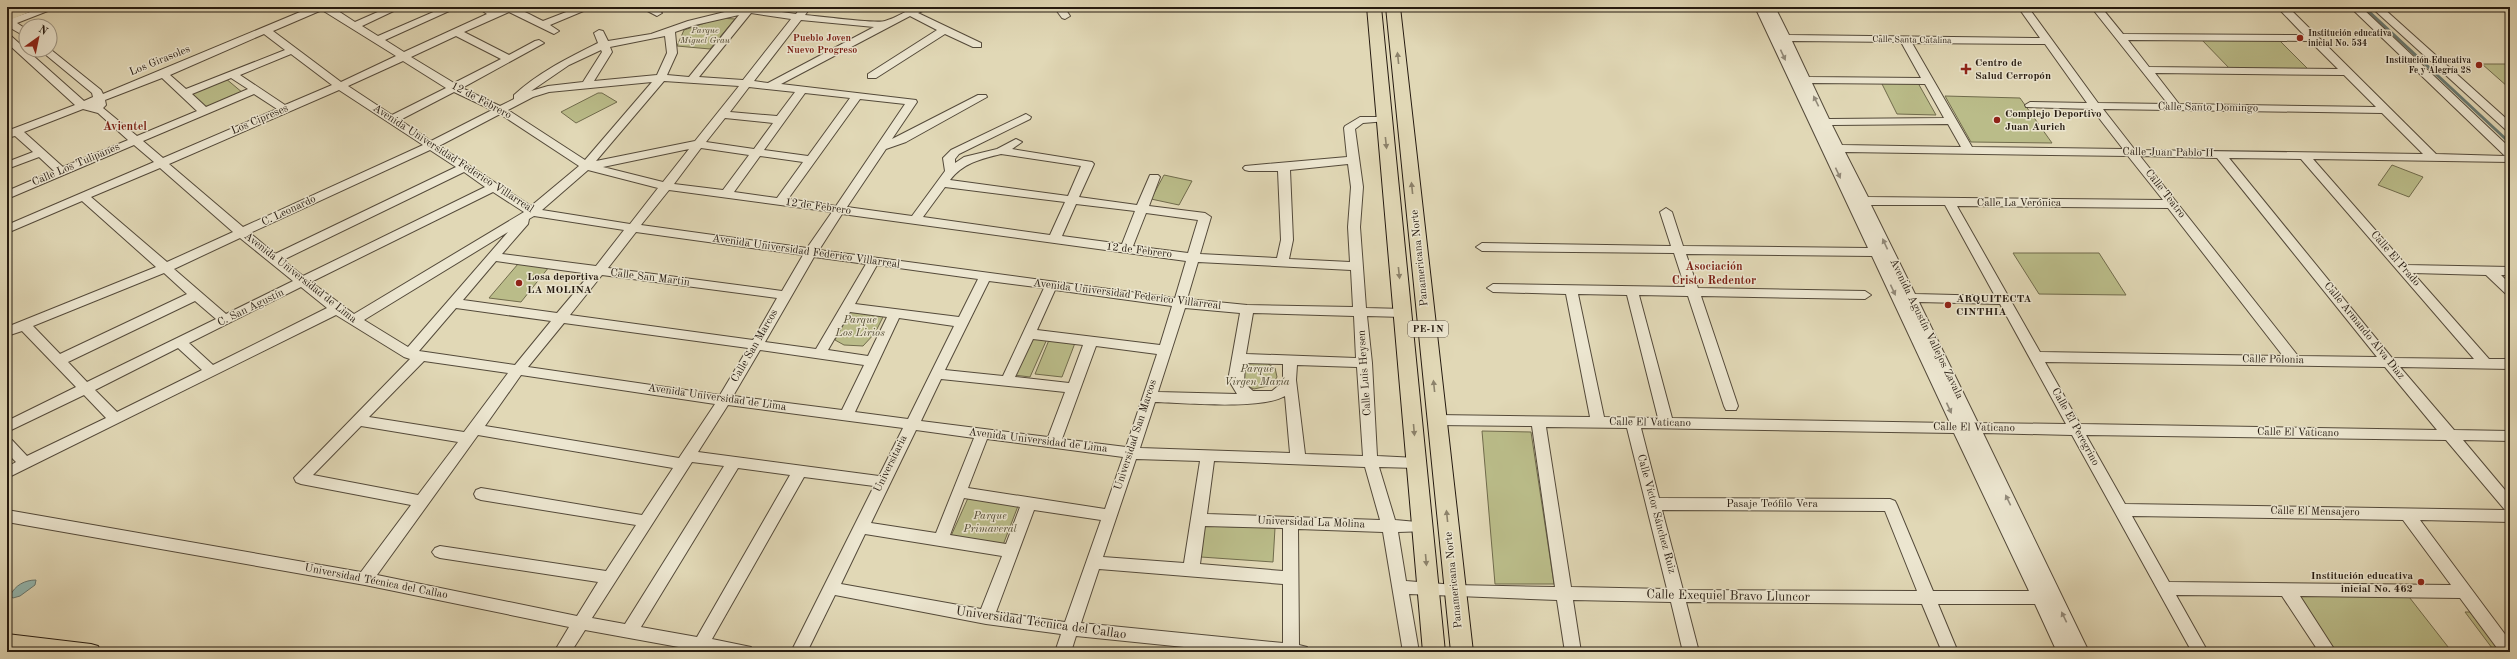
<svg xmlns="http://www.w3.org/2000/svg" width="2517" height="659" font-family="'Old Standard TT',serif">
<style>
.green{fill:#babc89;stroke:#706b4c}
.water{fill:#94b9b2;stroke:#687971}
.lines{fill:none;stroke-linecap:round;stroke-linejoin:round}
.stream{stroke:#687971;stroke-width:3}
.minor-casing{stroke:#544a3a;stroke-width:2}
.major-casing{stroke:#251a10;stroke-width:2}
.highway-casing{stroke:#251a10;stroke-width:2}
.minor{fill:#ece6d0;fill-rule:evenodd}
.major{fill:#e1d8b6;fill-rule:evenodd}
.highway{fill:#e1d8b6;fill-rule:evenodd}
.oneway{fill:#928a7a}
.oneway2{fill:#8c826b}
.poi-dot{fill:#8f2418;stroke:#ece6d0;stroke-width:1.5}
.labels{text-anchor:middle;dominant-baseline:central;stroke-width:3;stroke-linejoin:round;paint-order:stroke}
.far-park-label{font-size:9px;font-style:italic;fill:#524b34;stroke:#ece6d0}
.far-poi-label{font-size:9px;font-weight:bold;fill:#251a10;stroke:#ece6d0;text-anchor:start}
.far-street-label{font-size:9px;fill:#251a10;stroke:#ece6d0}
.far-neighbourhood-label{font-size:10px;font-weight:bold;fill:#7a1f14;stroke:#ece6d0}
.shield{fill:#ece6d0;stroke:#61574a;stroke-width:1}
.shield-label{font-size:10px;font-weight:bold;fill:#251a10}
.street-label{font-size:11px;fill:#251a10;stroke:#ece6d0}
.poi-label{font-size:11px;font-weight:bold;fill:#251a10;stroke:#ece6d0;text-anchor:start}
.park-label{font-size:11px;font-style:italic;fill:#524b34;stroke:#ece6d0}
.neighbourhood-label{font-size:12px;font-weight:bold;fill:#7a1f14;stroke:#ece6d0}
.near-street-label{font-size:13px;fill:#251a10;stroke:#ece6d0}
</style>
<rect width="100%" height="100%" fill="#e1d8b6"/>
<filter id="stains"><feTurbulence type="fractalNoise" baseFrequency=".005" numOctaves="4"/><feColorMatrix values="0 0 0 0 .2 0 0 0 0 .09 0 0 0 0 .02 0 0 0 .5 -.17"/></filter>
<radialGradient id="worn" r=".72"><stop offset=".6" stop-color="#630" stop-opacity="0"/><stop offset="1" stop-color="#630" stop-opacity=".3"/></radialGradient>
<path class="green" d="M720 18 735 19 710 49 677 46 684 30Z
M2201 39H2278L2309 70 2230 69Z
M2482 64H2510V87H2508Z
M225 78 243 93 205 108 188 93Z
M1881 82 1918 83 1936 115 1897 114Z
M598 93H602L617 102 576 123 561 112Z
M1945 96 2020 98 2052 143 1971 142Z
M2392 165 2423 177 2409 197 2378 185Z
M1164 175 1192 181 1179 205 1151 199Z
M2013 253H2099L2126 295 2039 294Z
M518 264 549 267 521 302 489 298Z
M851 310 884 315 875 333 863 346 844 345 835 340Z
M1031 337 1047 339 1030 377 1014 375Z
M1049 340 1075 343 1062 377 1035 374Z
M1253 361 1265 362 1275 368 1277 377 1272 385 1254 389 1242 384V366Z
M1482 431 1531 432 1554 584H1495Z
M968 498 1018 506 1003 545 951 536Z
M1204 526 1275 528 1273 562 1201 557Z
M2292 592 2406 593 2452 652H2331Z
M2465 612H2470L2500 652H2495Z"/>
<path class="water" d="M36 580 35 585 20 596 13 598 10 596C15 585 25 580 36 580Z"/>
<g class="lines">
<path class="stream" d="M2364 7 2510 143"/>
<g class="minor-casing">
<path id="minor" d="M44 7H58L17 23 26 29V37L7 26V20Z
M312 7H332L355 22 389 7H402L362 26 378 36 445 7H458L385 40 404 52 487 14 477 7H489L495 11C513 2 526 13 543 21L579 7H593L550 25 559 31 554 34 509 12 464 32 509 55 535 41 539 40 544 43 462 88 500 106 514 99V95C539 72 568 58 598 43L594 33 599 30 603 31 608 41 651 34 688 21 745 7 796 14 801 7H811L805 15C819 16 876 24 885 21 905 15 905 7 931 7L918 13 981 43V47H973L945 34 876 78H868V74L937 30 910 16 781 84 916 100 917 102 892 139 978 95H986L987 97 906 142 886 149 847 207 912 216 945 171 943 158 951 150 1026 114 1031 117 1030 119 959 154 955 159V163L964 157 997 149 1016 139 1022 142 1012 149 1092 162 1094 164 1079 197 1137 205 1150 175H1158L1160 177 1149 206 1205 213 1211 217 1200 254 1277 258 1281 240 1278 171H1249L1245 170 1243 168 1245 166 1347 157 1344 128 1345 126 1360 117H1387V121L1363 123 1355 129 1363 187 1360 227 1366 308 1403 309 1409 313 1403 317 1367 316 1372 363 1377 456 1417 458 1422 459 1424 463 1422 467 1417 468 1379 467 1395 520 1428 523 1430 527 1428 531 1398 532 1406 581 1455 585 1555 587 1532 426 1437 425 1432 424 1430 420 1432 416 1437 415 1590 417 1566 294 1493 292 1487 288 1493 284 1685 287 1674 253 1482 251 1476 247 1482 243 1671 246 1660 212 1666 208 1672 212 1683 246 1868 248 1755 7H1765L1778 35 1765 7H1775L1789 35 2040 38 2018 7H2028L2098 103 2168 104 2091 7H2101L2123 34 2304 35 2277 7H2288L2436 154 2505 156 2350 7H2361L2510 148V162L2313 159 2406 265 2510 267V275H2501L2510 284V295L2506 294 2486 275 2413 273 2489 359H2510V369L2400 367 2454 430 2510 431V441L2463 440 2510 496V522L2420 520 2510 641V652H2500L2460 598 2300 596 2336 652H2319L2282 596 2176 595 2208 652H2192L2072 435 1983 433 2089 652H2057L2035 604H1938L1958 652H1942L1922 604 1686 602 1699 652H1683L1671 602 1573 600 1581 652H1565L1557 600 1409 594 1419 652H1403L1383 532 1298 529 1299 645 1307 647 1309 652H1233L1076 636 1071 652H1055L1061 634 986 624 835 595 807 652H791L874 486 804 477 712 639 751 647 753 652H706L585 630 571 652H554L569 627 365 585 7 522V510L361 572 411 505 301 484 296 482 294 478 410 359 404 357 336 315 7 478V467L16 462 7 453V439L12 440 27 456 106 418 84 395 7 432V421L76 387 22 331 7 336V327L156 267 82 201 7 233V225L154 162 134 145 7 199V191L54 171 39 157 7 169V162L33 152 15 136 7 138V131L75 105 7 43V35L11 36 84 101 93 97 92 93 40 50 50 49 101 90 103 94ZM322 10 396 56 341 82 273 31ZM751 13 791 19 743 80 699 77ZM739 15 689 77 667 75 677 53 675 32 695 25ZM801 20 874 27 768 83 754 81ZM264 34 285 50 186 89 170 75ZM456 36 501 59 454 83 411 57ZM665 36 667 53 657 75 594 81 612 52 610 47ZM2128 40 2310 41 2338 69 2149 67ZM1792 41 1901 42 1921 78 1809 77ZM1912 43 2045 44 2087 103 2030 102 2025 105 2026 107 2092 109 2123 149 1972 147ZM601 50 602 52 583 82 548 86 531 91 569 65ZM291 54 332 85 285 105 240 75ZM403 61 446 88 392 115 348 86ZM2155 73 2344 75 2376 107 2179 104ZM162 78 197 111 137 136 103 108 106 105 105 100ZM231 78 248 89 206 107 192 94ZM664 81 739 86 695 141 596 161ZM652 82 585 160 508 110 533 97 549 92ZM1812 83 1925 84 1944 118 1829 119ZM749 87 795 92 777 116 730 112ZM339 90 423 145 243 227 169 164ZM454 92 492 110 431 141 400 120ZM805 93 850 98 808 156 764 150ZM254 94 277 109 163 158 143 141ZM860 99 905 104 836 206 788 199ZM83 109 98 113 128 140 63 167 24 132ZM2103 109 2382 113 2423 154 2135 150ZM500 114 579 166 531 206 439 146ZM725 118 773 123 754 149 706 142ZM1948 124 1961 147 1842 145 1832 125ZM701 148 749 155 723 190 674 184ZM689 149 663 182 603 167ZM430 150 456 167 275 254 250 233ZM1845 152 2128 156 2163 200 1868 197ZM1001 154 1081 166 1068 196 950 180C963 163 981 159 1001 154ZM760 156 803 162 777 198 734 192ZM2140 156 2217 158 2377 357 2298 356ZM2229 158 2301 159 2474 359 2392 358ZM1348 164 1351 187 1348 227 1350 262 1289 259 1293 240 1290 170ZM160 168 233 232 167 262 91 197ZM588 170 658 188 630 224 542 210ZM464 172 485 187 303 276 283 260ZM945 187 1065 202 1050 235 923 217ZM669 190 832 212 807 248 641 225ZM493 192 524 212 354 314 311 282ZM1076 204 1135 211 1122 244 1062 236ZM1871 205H1945L1995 296 1915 294ZM1957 206 2168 208 2283 356 2040 352ZM1146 213 1198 220 1188 253 1133 246ZM842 214 1186 261 1175 298 819 250ZM534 216 624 230 596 266 502 254 528 224 529 219ZM508 232 408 347 364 320ZM636 232 803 255 782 291 608 268ZM240 238 293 281 226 314 174 269ZM1686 254 1872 256 1950 423 1672 418 1639 295 1688 296 1724 406 1726 410H1736L1738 406 1701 296 1865 299 1871 295 1865 291 1698 288ZM814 257 866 264 816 349 765 342ZM496 261 590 274 557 313 463 300ZM1198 262 1351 270 1353 307 1247 305 1187 299ZM877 265 978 279 959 317 855 304ZM164 273 187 294 60 354 33 326ZM602 275 777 298 753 340 570 315ZM989 281 1044 288 1003 376 945 370ZM301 287 327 308 213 365 189 343ZM1055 290 1172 306 1160 345 1037 330ZM1578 294 1627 295 1658 418 1604 417ZM195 301 216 319 87 382 68 362ZM1919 302 2000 304 2066 424 1978 423ZM456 308 551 321 515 365 419 351ZM1185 308 1240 313 1229 375 1231 384 1237 394 1158 392ZM850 312 887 317 868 356 828 350ZM1253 313 1354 316 1356 358 1246 354ZM899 318 954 326 908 419 855 412ZM564 323 748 348 720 395 528 367ZM1033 339 1083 345 1069 383 1015 377ZM1096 346 1157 354 1126 447 1062 439ZM178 348 202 370 117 412 95 390ZM760 350 864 365 842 410 733 396ZM424 361 508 373 464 432 369 417ZM2045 362 2385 367 2437 430 2080 424ZM1245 363 1283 364V382L1272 391H1253L1244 383ZM1297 365 1357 367 1363 456 1305 454 1296 380ZM521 375 715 404 679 458 485 426ZM941 379 1065 392 1048 437 921 421ZM1285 396 1290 453 1140 448 1155 402C1184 403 1262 410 1285 396ZM728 405 903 428 879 476 698 452ZM361 426 458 442 418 495 313 475ZM1546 427 1627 428 1667 589 1571 587ZM1641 428 1954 433 2029 591H1933L1897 505 1895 501 1890 499 1659 498ZM916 430 974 438 936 533 871 523ZM478 435 673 468 642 515 481 488 476 490 474 494 476 498 481 500 636 525 606 571 440 546 435 548 432 552 435 556 440 558 598 582 577 616 377 575ZM2086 435 2446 440 2505 510 2125 504ZM987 439 1123 457 1105 509 968 488ZM1136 459 1200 461 1184 563 1103 557ZM1214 461 1365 467 1380 520 1207 514ZM692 462 724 466 625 624 592 618ZM738 468 790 475 697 637 641 627ZM964 498 1020 507 1006 544 950 535ZM1034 510 1101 520 1065 622 996 612ZM1662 510 1885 511 1917 591 1683 590ZM2132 516 2403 520 2451 585 2169 582ZM1205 526 1283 528V571L1200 564ZM865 534 1002 556 981 609 841 584ZM1099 569 1283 584V643L1081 623Z
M640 7H653L662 13 657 16Z
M1054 7H1064L1070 16 1065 19 1062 18Z
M2371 7H2382L2510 122V131L2506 130Z
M2499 7H2510V15Z"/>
</g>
<g class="major-casing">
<path id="major" d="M24 7H42L7 21V13Z
M7 634 91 644 98 646 101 652 7 650Z"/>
</g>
<g class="highway-casing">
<path id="highway" d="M1367 7H1381L1445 652H1423Z
M1386 7H1400L1473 652H1451Z"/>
</g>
<use href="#minor" class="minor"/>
<use href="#major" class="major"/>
<use href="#highway" class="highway"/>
</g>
<defs><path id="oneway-solid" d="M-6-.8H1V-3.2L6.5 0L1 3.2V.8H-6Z"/></defs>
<g class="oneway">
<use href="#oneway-solid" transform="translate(1783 55) rotate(65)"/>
<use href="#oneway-solid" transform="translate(1816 101) rotate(-116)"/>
<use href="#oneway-solid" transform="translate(1838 173) rotate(65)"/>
<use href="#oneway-solid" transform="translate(1885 244) rotate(-115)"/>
<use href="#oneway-solid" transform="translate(1893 290) rotate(65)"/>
<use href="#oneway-solid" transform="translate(1949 408) rotate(65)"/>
<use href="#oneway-solid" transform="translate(2008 500) rotate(-116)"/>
<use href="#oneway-solid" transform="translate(2064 617) rotate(-116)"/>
</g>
<g class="oneway2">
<use href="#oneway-solid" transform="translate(1398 58) rotate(-96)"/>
<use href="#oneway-solid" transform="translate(1386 143) rotate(84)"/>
<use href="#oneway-solid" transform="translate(1412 188) rotate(-96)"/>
<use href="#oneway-solid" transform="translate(1399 273) rotate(84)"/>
<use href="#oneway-solid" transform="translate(1434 386) rotate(-96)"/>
<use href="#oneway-solid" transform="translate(1414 430) rotate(85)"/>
<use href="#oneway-solid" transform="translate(1447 516) rotate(-96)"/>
<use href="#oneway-solid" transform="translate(1426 560) rotate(85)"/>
</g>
<g class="poi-dot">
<circle cx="2300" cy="38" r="4"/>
<circle cx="2479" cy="65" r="4"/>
<path d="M1964 63h4v4h4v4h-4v4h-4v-4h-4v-4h4z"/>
<circle cx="1997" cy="120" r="4"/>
<circle cx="519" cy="283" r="4"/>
<circle cx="1948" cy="305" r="4"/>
<circle cx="2421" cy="582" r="4"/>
</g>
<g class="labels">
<g class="far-park-label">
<text x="705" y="30">Parque<tspan x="705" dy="10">Miguel Grau</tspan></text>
</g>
<g class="far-poi-label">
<text x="2308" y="33">Institución educativa<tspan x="2308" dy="10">inicial No. 534</tspan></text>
<text x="2471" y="60" text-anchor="end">Institución Educativa<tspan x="2471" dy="10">Fe y Alegría 28</tspan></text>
</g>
<g class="far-street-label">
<text transform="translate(1912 40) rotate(1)">Calle Santa Catalina</text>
</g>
<g class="far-neighbourhood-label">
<text x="822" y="38">Pueblo Joven<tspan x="822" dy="12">Nuevo Progreso</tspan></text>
</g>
<rect class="shield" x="1408" y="321" width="40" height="16" rx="3"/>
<g class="shield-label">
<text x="1428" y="329">PE-1N</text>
</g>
<g class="street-label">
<text transform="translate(160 61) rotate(-22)">Los Girasoles</text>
<text transform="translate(481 101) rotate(28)">12 de Febrero</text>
<text transform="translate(2208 108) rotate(1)">Calle Santo Domingo</text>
<text transform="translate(260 120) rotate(-23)">Los Cipreses</text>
<text transform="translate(2168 153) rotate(1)">Calle Juan Pablo II</text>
<text transform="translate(453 159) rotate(33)">Avenida Universidad Federico Villarreal</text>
<text transform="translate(76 165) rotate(-23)">Calle Los Tulipanes</text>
<text transform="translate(2165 194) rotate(52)">Calle Teatro</text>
<text x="2019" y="203">Calle La Verónica</text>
<text transform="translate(818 207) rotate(8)">12 de Febrero</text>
<text transform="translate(289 211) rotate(-25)">C. Leonardo</text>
<text transform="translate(1139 251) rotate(7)">12 de Febrero</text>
<text transform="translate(806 252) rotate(8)">Avenida Universidad Federico Villarreal</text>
<text transform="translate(1420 258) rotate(-96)">Panamericana Norte</text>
<text transform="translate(2395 259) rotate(49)">Calle El Prado</text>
<text transform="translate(300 278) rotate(38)">Avenida Universidad de Lima</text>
<text transform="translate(650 278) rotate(7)">Calle San Martin</text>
<text transform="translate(1127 295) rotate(7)">Avenida Universidad Federico Villarreal</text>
<text transform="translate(251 308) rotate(-26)">C. San Agustín</text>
<text transform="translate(1926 329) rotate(64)">Avenida Agustín Vallejos Zavala</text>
<text transform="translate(2364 331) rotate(51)">Calle Armando Alva Diaz</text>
<text transform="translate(755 346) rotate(-60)">Calle San Marcos</text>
<text transform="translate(2273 360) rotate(1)">Calle Polonia</text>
<text transform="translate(1365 373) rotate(-94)">Calle Luis Heysen</text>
<text transform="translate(717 398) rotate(8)">Avenida Universidad de Lima</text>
<text transform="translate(1650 423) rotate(1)">Calle El Vaticano</text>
<text transform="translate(2075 427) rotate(61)">Calle El Peregrino</text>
<text transform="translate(1974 428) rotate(1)">Calle El Vaticano</text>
<text transform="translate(2298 433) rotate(1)">Calle El Vaticano</text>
<text transform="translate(1136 435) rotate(-72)">Universidad San Marcos</text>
<text transform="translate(1038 441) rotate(7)">Avenida Universidad de Lima</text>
<text transform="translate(891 464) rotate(-64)">Universitaria</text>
<text x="1772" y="504">Pasaje Teófilo Vera</text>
<text transform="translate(2315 512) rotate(1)">Calle El Mensajero</text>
<text transform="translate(1656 514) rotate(75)">Calle Víctor Sánchez Ruiz</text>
<text transform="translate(1311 523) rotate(2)">Universidad La Molina</text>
<text transform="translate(1454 580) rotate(-96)">Panamericana Norte</text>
<text transform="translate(376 582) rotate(11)">Universidad Técnica del Callao</text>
</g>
<g class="poi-label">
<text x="1975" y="63">Centro de<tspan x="1975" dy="13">Salud Cerropón</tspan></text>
<text x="2005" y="114">Complejo Deportivo<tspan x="2005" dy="13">Juan Aurich</tspan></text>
<text x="527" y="277">Losa deportiva<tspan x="527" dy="13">LA MOLINA</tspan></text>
<text x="1956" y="299">ARQUITECTA<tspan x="1956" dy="13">CINTHIA</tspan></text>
<text x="2413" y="576" text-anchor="end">Institución educativa<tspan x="2413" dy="13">inicial No. 462</tspan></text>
</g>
<g class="park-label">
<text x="860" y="320">Parque<tspan x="860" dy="13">Los Lirios</tspan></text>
<text x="1257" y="369">Parque<tspan x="1257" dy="13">Virgen María</tspan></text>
<text x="990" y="516">Parque<tspan x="990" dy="13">Primaveral</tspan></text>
</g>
<g class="neighbourhood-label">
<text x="125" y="127">Avientel</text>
<text x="1714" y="267">Asociación<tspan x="1714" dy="14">Cristo Redentor</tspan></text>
</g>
<g class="near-street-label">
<text transform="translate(1728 596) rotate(1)">Calle Exequiel Bravo Lluncor</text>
<text transform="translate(1041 623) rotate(8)">Universidad Técnica del Callao</text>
</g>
</g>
<rect width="2517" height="659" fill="none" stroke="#e1d8b6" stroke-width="24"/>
<rect x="8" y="8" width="2501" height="643" fill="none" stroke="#251a10" stroke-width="2"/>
<rect x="12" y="12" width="2493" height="635" fill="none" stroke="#251a10"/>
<g transform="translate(38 38) rotate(33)"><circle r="19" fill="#ece6d0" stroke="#9c9483"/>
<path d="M0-3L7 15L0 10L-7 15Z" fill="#8f2418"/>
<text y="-6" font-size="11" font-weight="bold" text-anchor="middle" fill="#251a10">N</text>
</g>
<rect width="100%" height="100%" filter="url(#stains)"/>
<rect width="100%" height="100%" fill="url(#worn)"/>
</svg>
